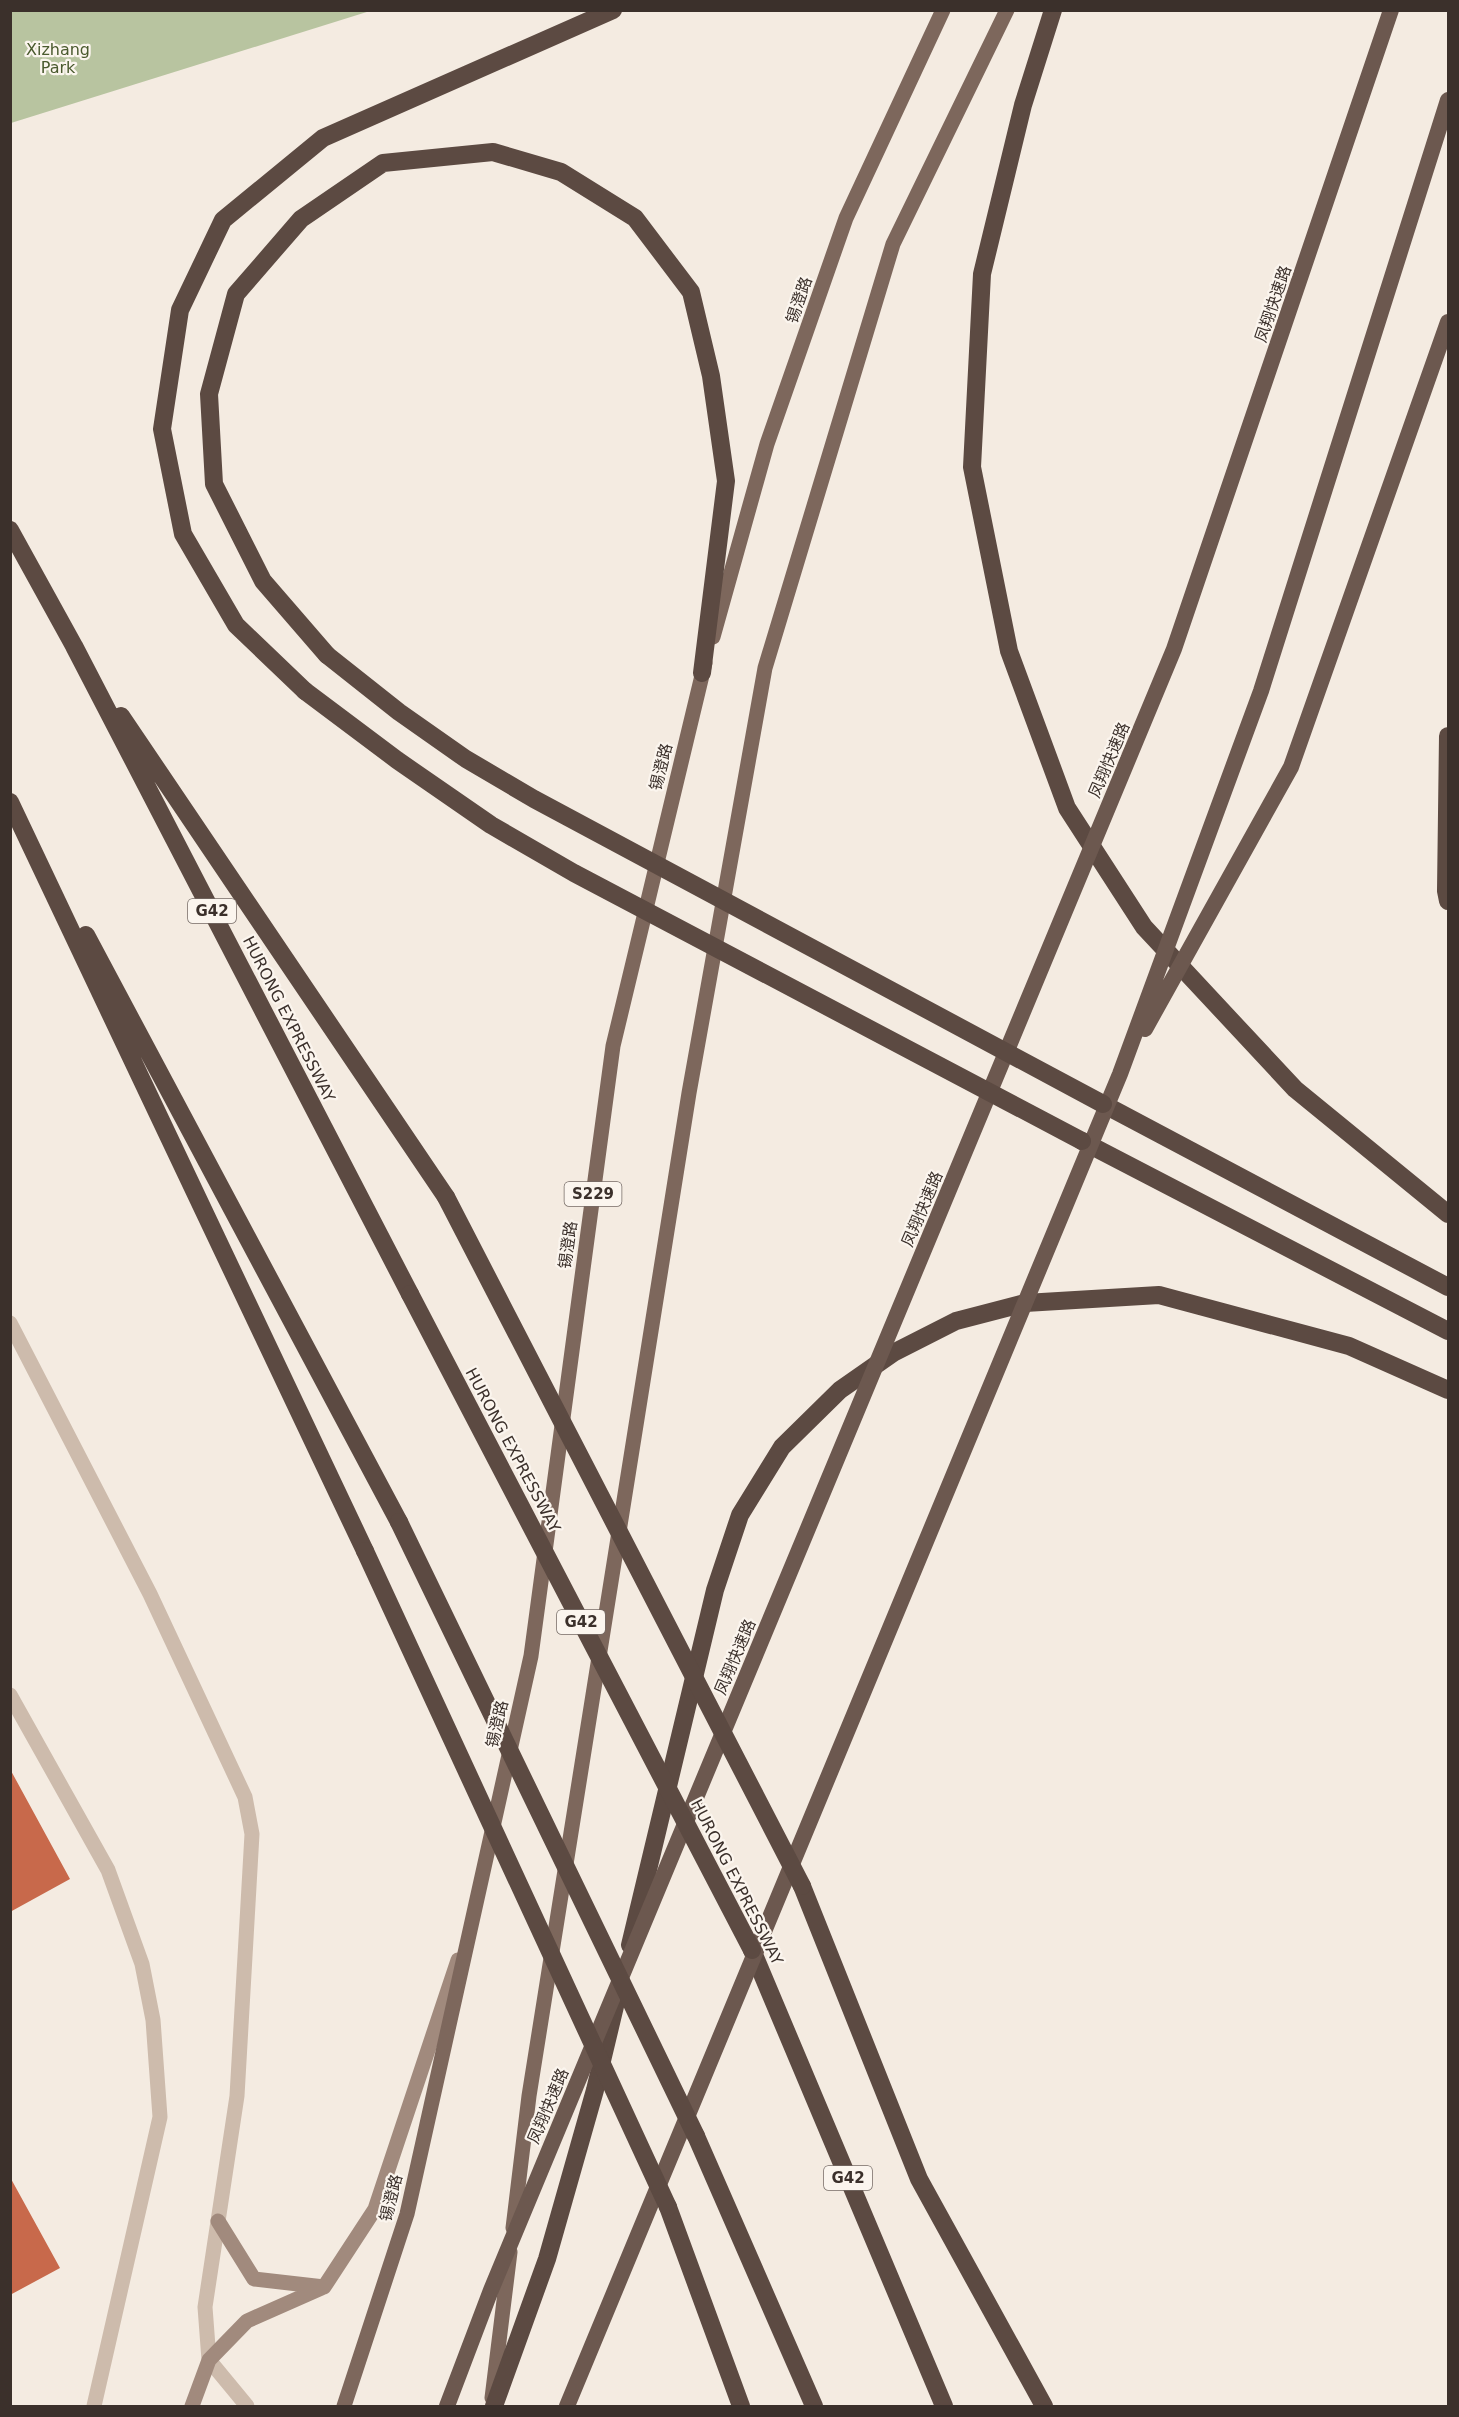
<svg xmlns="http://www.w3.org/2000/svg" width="1459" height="2417" font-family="'DejaVu Sans','Noto Sans SC',sans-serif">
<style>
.green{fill:#b8c4a0}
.building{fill:#c8694b}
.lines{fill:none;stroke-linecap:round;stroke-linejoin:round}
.service{stroke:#cdbbac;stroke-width:15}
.minor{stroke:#cdbbac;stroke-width:15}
.secondary{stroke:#a18a7d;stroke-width:15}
.primary{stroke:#7d675c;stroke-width:15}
.motorway{stroke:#5c4a42;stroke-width:18}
.trunk-bridge{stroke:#6c584f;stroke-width:16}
.motorway-bridge{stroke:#5c4a42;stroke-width:18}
.labels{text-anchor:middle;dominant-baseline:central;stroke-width:4.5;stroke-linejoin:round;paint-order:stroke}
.shield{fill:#fbf5ee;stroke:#756b66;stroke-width:1.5}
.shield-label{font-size:15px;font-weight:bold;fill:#3b302b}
.park-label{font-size:16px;fill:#4a5a2e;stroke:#fbf5ee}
.street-label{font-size:16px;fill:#3b302b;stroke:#fbf5ee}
</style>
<rect width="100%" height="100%" fill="#f4ebe1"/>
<path class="green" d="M11 10H370V11L11 123Z"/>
<path class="building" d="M10 1769 70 1879 10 1912Z
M10 2177 60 2268 10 2295Z"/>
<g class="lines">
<path class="service" d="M10 1695 108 1870 142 1964 153 2020 160 2117 94 2406"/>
<path class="minor" d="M10 1323 150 1594 245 1797 252 1834 237 2096 205 2307 209 2360 247 2406"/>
<path class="secondary" d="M218 2221 254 2279 324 2287 375 2209 458 1960
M192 2406 209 2360 247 2321 324 2287"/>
<path class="primary" d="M713 637 767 444 846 218 943 10
M513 2228 529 2096 689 1093 765 668 893 244 1007 10
M492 2398 510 2252
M344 2406 407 2214 531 1656 613 1046 705 663"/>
<path class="motorway" d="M1053 10 1023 105 982 274 972 467 1009 651 1067 808 1144 927 1295 1089 1448 1214
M10 530 74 646 410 1294
M327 655 263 581 214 484 209 394 236 294 301 219 383 163 493 152 561 172 635 218 691 292 711 376 726 481 702 673
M305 691 236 625 183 534 162 429 180 310 223 220 323 138 613 10
M121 716 446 1197
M1448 736 1446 891 1448 901
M10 802 365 1551
M86 935 399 1522
M1103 1104 1448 1287
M1082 1141 1448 1331
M802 1886 919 2179 1044 2406
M630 1945 715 1590 740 1515 782 1447 840 1390 893 1353 956 1321 1025 1303 1159 1295 1349 1346 1448 1390
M752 1950 944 2406
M696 2136 814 2406
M668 2207 741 2406
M494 2406 547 2259 595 2090 617 1998"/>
<path class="trunk-bridge" d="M1145 1029 1291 767 1448 322
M447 2406 491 2290 1174 649 1391 10
M567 2406 1120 1074 1261 691 1448 100"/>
<path class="motorway-bridge" d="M327 655 399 712 466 759 534 799 1103 1104
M305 691 397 760 491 825 574 873 1082 1141
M446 1197 802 1886
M410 1294 752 1950
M399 1522 696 2136
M365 1551 668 2207"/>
</g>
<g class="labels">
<g class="shield">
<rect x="188" y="899" width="48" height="24" rx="4.5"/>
<rect x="564.5" y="1182" width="57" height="24" rx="4.5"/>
<rect x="557" y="1610" width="48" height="24" rx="4.5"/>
<rect x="824" y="2166" width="48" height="24" rx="4.5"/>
</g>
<g class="shield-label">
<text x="212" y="911">G42</text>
<text x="593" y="1194">S229</text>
<text x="581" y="1622">G42</text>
<text x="848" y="2178">G42</text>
</g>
<g class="park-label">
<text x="58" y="49">Xizhang<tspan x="58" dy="18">Park</tspan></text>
</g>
<g class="street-label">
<text transform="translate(799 300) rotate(-71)">锡澄路</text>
<text transform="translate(1273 304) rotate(-71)">凤翔快速路</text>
<text transform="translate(1109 760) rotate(-67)">凤翔快速路</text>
<text transform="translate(661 767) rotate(-76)">锡澄路</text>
<text transform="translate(289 1019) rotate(63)">HURONG EXPRESSWAY</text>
<text transform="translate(922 1209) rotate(-67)">凤翔快速路</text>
<text transform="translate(568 1245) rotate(-82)">锡澄路</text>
<text transform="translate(513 1450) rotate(62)">HURONG EXPRESSWAY</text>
<text transform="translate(735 1657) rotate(-67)">凤翔快速路</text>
<text transform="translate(497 1724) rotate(-77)">锡澄路</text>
<text transform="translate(737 1882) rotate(63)">HURONG EXPRESSWAY</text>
<text transform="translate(548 2106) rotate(-67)">凤翔快速路</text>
<text transform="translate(391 2198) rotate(-76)">锡澄路</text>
</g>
</g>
<rect width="1459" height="2417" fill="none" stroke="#3b302b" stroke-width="24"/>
</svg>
